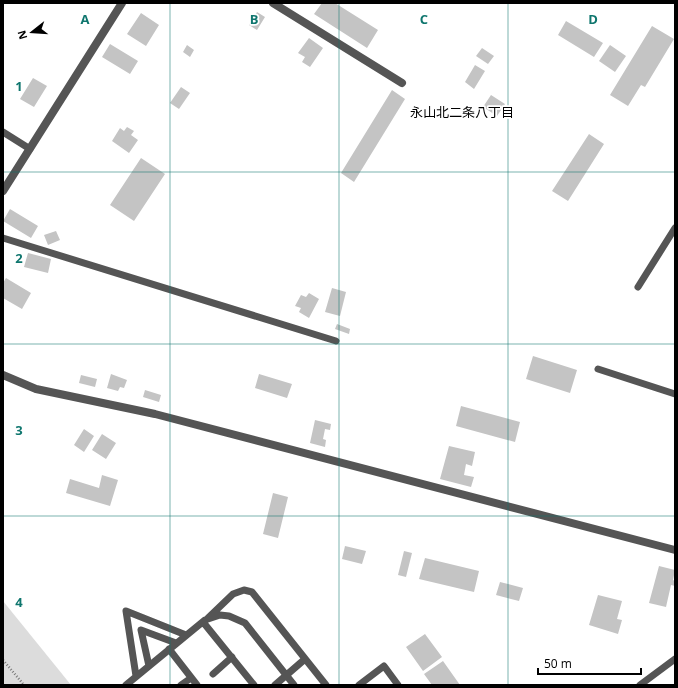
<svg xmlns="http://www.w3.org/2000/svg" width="678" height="688" font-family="'Open Sans','Noto Sans JP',sans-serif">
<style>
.green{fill:#dcdcdc}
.building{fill:#c4c4c4}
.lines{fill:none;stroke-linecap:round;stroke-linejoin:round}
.path{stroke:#777;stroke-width:2.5;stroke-dasharray:1 2;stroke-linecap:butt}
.service{stroke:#555;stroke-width:7}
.minor{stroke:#555;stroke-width:8}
.grid{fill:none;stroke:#0f766e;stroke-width:1;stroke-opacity:0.55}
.labels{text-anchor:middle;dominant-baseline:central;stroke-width:3.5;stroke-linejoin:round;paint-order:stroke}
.neighbourhood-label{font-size:13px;fill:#000;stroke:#fff}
.grid-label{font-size:13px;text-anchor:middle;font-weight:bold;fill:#0f766e;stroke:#fff;stroke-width:3.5;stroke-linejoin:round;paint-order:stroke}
</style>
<rect width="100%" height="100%" fill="#fff"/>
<path class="green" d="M3 601 71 685H3Z"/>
<path class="building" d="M322 3H335L378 30 367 48 314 14Z
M257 12 265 17 257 30 249 25Z
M141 13 159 25 146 46 127 34Z
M566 21 603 43 594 57 558 35Z
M652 26 674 39 645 87 641 85 628 106 610 95Z
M309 38 323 48 310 67 302 62 305 57 298 53Z
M110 44 138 61 130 74 102 57Z
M187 45 194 50 190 57 183 52Z
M610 45 626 56 615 72 599 61Z
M482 48 494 56 488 64 476 56Z
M475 65 485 71 474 89 465 82Z
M33 78 47 86 34 107 20 99Z
M181 87 190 93 179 109 170 103Z
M392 90 405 99 354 182 341 173Z
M491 95 505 104 497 116 483 107Z
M127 127 134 131 131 135 138 140 129 153 112 141 120 128 124 131Z
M589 134 604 144 568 201 552 191Z
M141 158 165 174 134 221 110 205Z
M10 209 38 226 31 238 3 221Z
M56 231 60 240 48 245 44 235Z
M28 253 51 259 48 273 24 267Z
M6 278 31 293 22 309 3 298V283Z
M332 288 346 292 340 316 325 312Z
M309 293 319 299 309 318 299 312 301 308 295 306 301 295 306 297Z
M337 324 350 329 349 334 335 329Z
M533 356 577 370 570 393 526 379Z
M111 374 127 380 124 388 120 387 118 391 107 388Z
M259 374 292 384 287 398 255 388Z
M81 375 97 379 95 387 79 383Z
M145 390 161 395 159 402 143 397Z
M461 406 520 422 515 442 456 426Z
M315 420 331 424 330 430 325 429 323 439 326 440 325 447 310 443Z
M84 429 94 436 84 452 74 445Z
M102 434 116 443 106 459 92 450Z
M449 446 475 452 472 466 466 464 464 475 474 477 471 487 440 479Z
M102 475 118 480 110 506 66 493 70 479 99 488Z
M273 493 288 497 278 538 263 534Z
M345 546 366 551 362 564 342 559Z
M404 551 412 553 406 577 398 575Z
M425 558 479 571 474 592 419 579Z
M659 566 675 570 673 580 675 581V586L671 585 666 607 649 603Z
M500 582 523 588 519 601 496 595Z
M598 595 622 601 617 619 622 620 618 634 589 625Z
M425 634 442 657 423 671 406 647Z
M443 661 460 685H432L424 674Z"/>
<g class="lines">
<path class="path" d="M3 660 24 685"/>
<path class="service" d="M3 132 30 149
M3 238 336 341
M638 287 675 228
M598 369 675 394
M208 618 233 594 244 590 252 592 326 685
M203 622 254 685
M169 649 197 685
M149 666 141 630 176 643
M213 674 232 657
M136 676 126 611 186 635
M126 685 205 620 220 615 229 616 245 623 294 685
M181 685 191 678
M275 685 305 659
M359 685 384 666 398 685
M640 685 675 659"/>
<path class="minor" d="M273 3 402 83
M3 191 122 3
M3 375 36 389 155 414 675 550"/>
</g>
<path class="grid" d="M170 3V685M339 3V685M508 3V685M3 172H675M3 344H675M3 516H675"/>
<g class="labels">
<g class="neighbourhood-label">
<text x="462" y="112">永山北二条八丁目</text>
</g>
</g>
<g class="grid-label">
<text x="85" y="24">A</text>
<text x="254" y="24">B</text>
<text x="424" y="24">C</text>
<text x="593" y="24">D</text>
<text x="19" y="91">1</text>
<text x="19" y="263">2</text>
<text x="19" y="435">3</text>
<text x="19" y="607">4</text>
</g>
<rect width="678" height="688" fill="none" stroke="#000000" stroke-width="8"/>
<g transform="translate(32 32) rotate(253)" stroke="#ffffff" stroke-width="3" paint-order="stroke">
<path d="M0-3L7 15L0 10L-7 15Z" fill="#000000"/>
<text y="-6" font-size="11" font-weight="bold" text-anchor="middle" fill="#000000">N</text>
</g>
<path d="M538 668v6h103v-6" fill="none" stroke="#000000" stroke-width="2"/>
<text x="544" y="668" font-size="12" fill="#000000" stroke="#ffffff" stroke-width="3" paint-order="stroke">50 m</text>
</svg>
